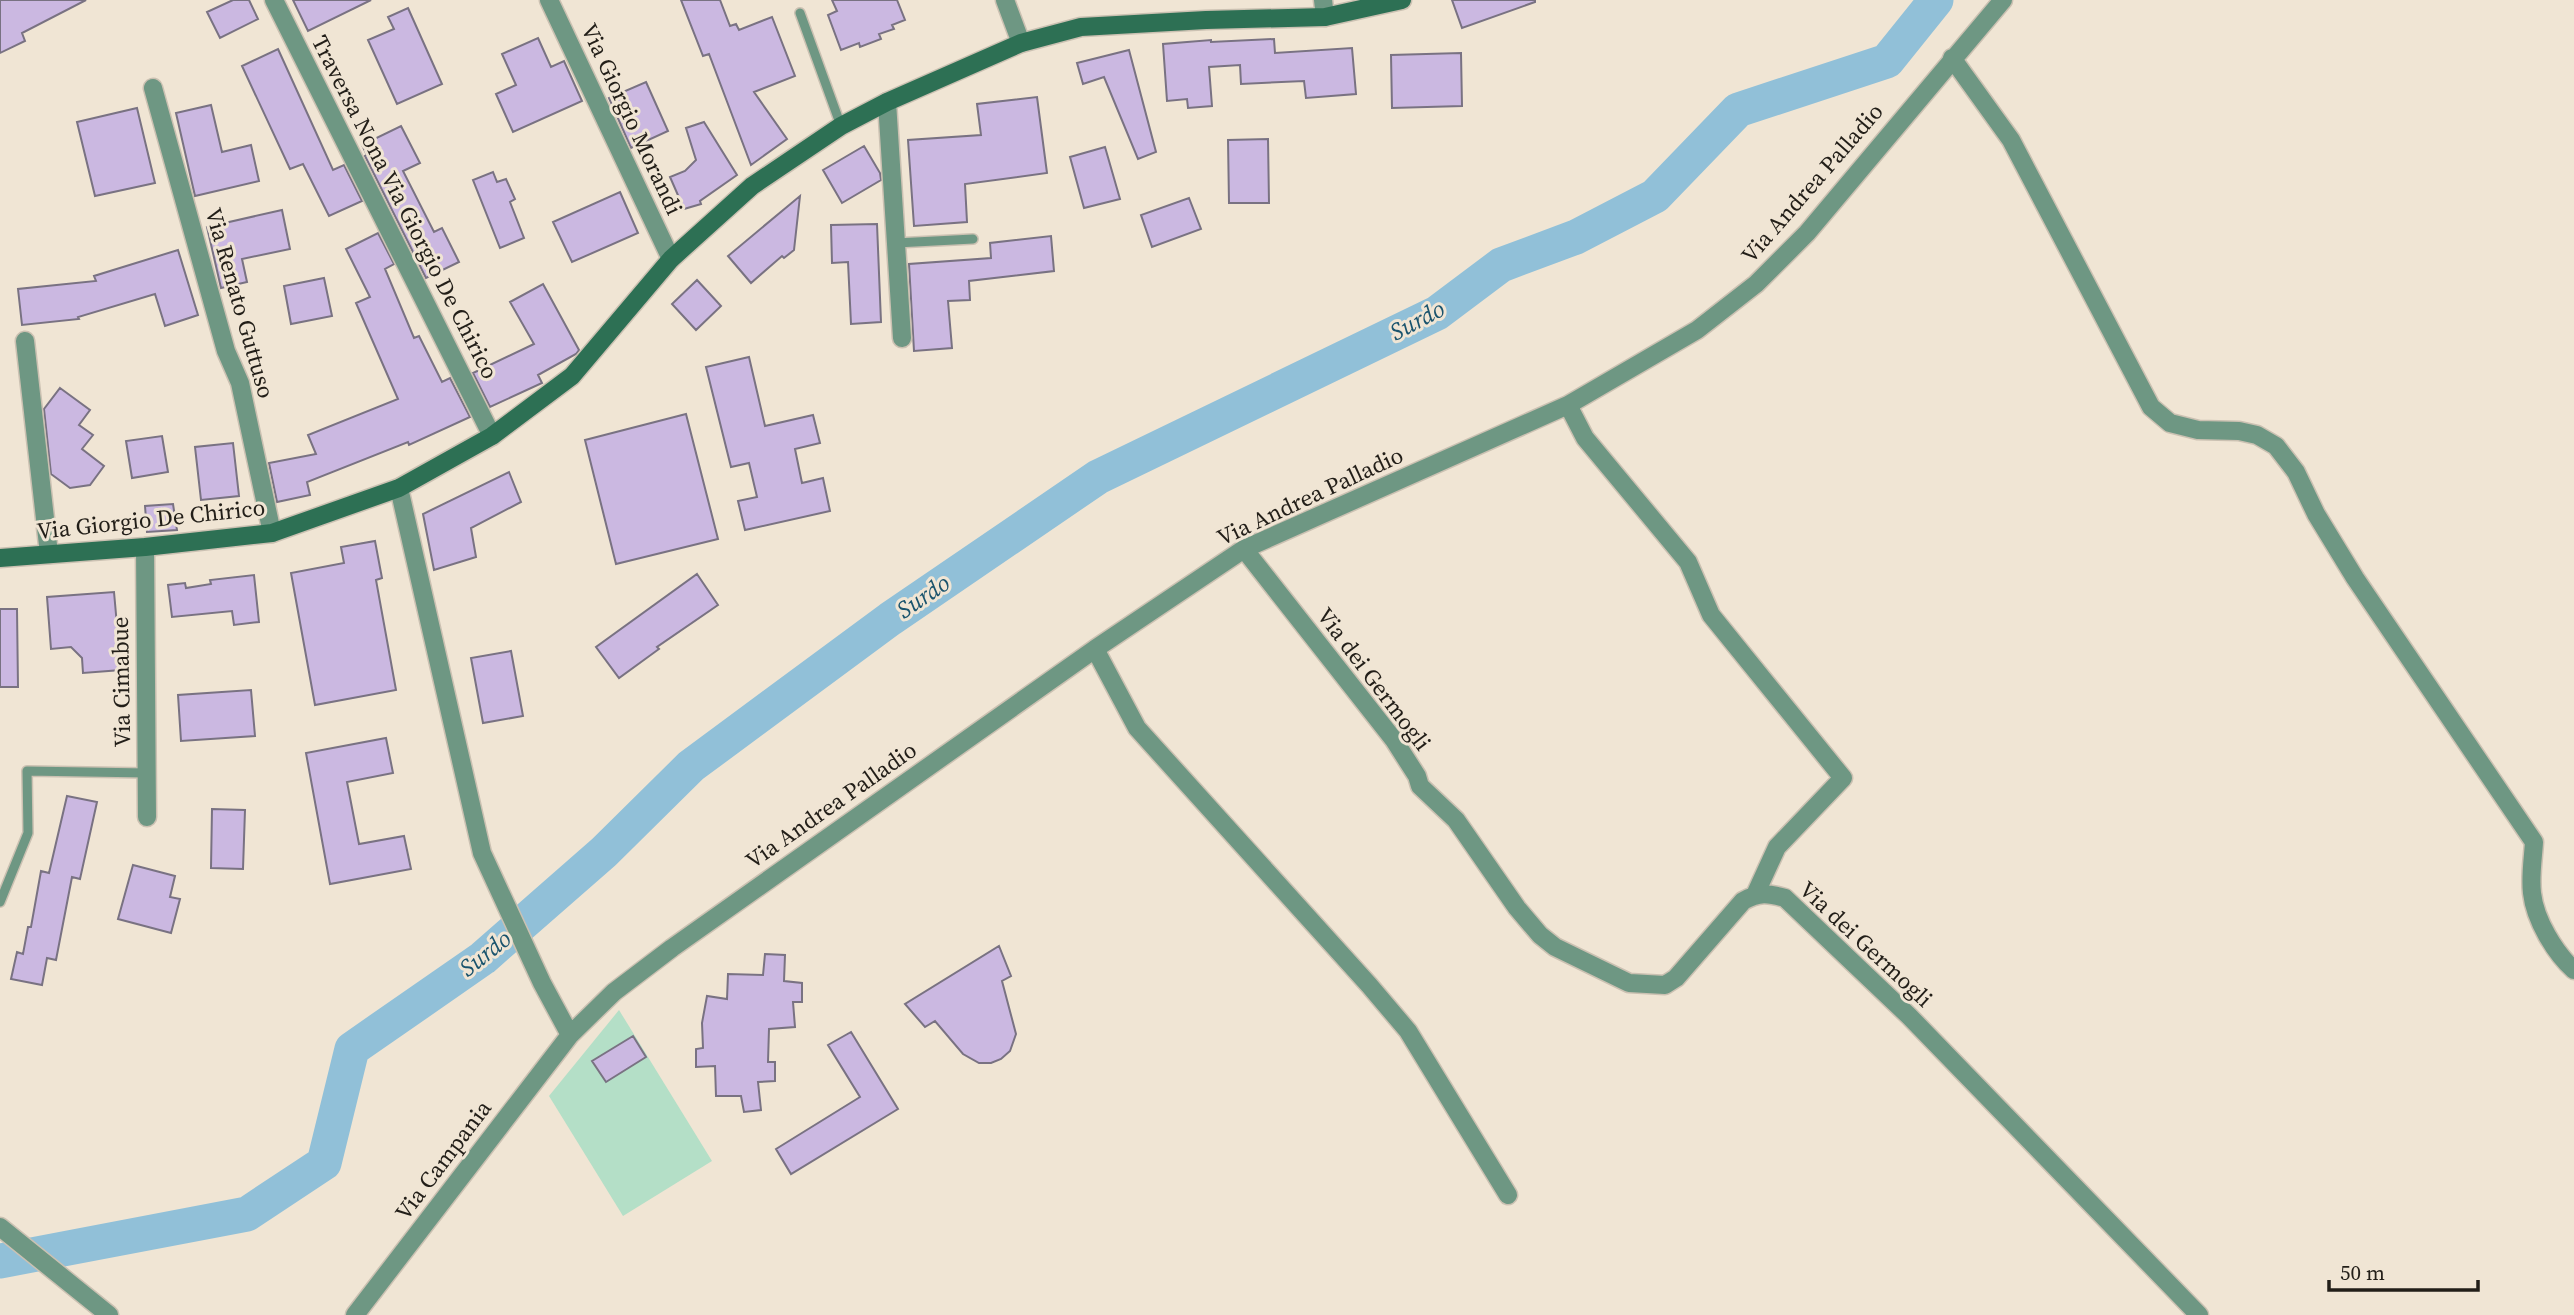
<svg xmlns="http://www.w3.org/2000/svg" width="2574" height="1315" font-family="'Source Serif 4',serif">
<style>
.green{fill:#b4dfc7}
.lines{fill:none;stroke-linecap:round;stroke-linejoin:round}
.river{stroke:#91c0d8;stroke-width:35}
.building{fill:#cbb8e1;stroke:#797282;stroke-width:2}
.service-casing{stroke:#cbc1b2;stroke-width:12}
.minor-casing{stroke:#cbc1b2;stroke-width:21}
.secondary-casing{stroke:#cbc1b2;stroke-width:21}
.service{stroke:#6e9783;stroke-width:9}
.minor{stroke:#6e9783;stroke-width:18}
.secondary{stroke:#2d7054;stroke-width:18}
.labels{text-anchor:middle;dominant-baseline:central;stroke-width:6;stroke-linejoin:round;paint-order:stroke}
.street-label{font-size:23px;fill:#221e18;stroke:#f0e5d4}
.water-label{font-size:24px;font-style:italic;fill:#19536d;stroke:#f0e5d4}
</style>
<rect width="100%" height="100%" fill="#f0e5d4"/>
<path class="green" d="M619 1010 712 1161 623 1216 549 1096Z"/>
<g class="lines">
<path class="river" d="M0 1261 247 1214 324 1163 352 1049 483 958 604 852 691 766 890 619 1098 477 1437 313 1501 265 1576 237 1655 196 1738 110 1887 61 1936 0"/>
</g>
<path class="building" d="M0 0H86L22 33 25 41 0 53Z
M233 0H249L258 19 220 38 207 12Z
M293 0H371L308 31Z
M681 0H720L730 26 736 24 739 30 772 17 795 76 754 92 787 139 751 165 709 54 703 56Z
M832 0H897L905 20 892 25 894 29 879 34 881 39 860 47 859 43 841 50 828 15 837 11Z
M1452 0H1535V2L1462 28Z
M408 8 442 84 397 104 368 40 394 29 388 17Z
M538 38 551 67 564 61 582 101 513 132 496 94 516 85 502 54Z
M1274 39 1275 53 1352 48 1356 94 1306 98 1304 81 1241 84 1240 65 1209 67 1212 106 1188 108 1187 99 1167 101 1163 44 1211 40V42Z
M278 49 333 170 344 165 362 201 329 216 303 164 290 169 242 66Z
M1129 50 1156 152 1138 159 1104 77 1083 84 1077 63Z
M1461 53 1462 106 1392 108 1391 55Z
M646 82 668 131 631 148 609 98Z
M1037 97 1047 173 965 184 967 222 914 226 908 140 981 135 977 104Z
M211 105 222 152 251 145 259 181 195 196 176 113Z
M137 108 155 183 95 196 77 122Z
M704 122 737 175 700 201 701 204 684 209 670 177 685 171 696 160 686 128Z
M401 126 420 163 403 171 434 232 442 228 459 262 426 278 365 156 367 155 362 145Z
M1268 139 1269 203H1229L1228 140Z
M864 146 880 173 881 180 842 203 823 170Z
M1105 147 1120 199 1084 208 1070 157Z
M493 172 497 182 506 179 515 199 510 202 524 238 500 248 473 180Z
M620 192 638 233 572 262 553 222Z
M800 196 794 250 784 258 782 256 751 283 728 256Z
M1189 198 1201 229 1152 247 1141 215Z
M282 210 290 249 242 259 247 282 221 288 207 227Z
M877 224 881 322 851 324 848 262 832 263 831 225Z
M378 233 394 264 385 269 414 338 419 336 442 382 450 378 470 417 409 445 408 442 307 482 310 495 277 502 269 463 316 454 308 435 398 399 356 303 370 297 346 249Z
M1051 236 1054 271 969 281 970 300 948 301 952 348 914 351 909 264 991 258 990 243Z
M178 250 198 315 165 326 155 294 78 317 79 319 22 325 18 289 96 281 94 276Z
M324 278 332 316 291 324 284 286Z
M697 280 721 306 696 330 672 304Z
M543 284 579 350 576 354 538 375 542 383 490 407 473 373 534 344 510 302Z
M749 357 765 426 813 415 820 443 795 449 802 483 823 478 830 511 745 530 738 501 757 497 749 463 731 467 706 367Z
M60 388 90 410 79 425 93 435 82 449 104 466 90 485 70 488 51 474 44 409Z
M686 414 718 539 616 564 585 440Z
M162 436 168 472 132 478 126 441Z
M233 443 239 496 201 500 195 447Z
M509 472 521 502 471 528 476 557 434 570 423 514Z
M173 504 177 530 147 532 145 506Z
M375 541 382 578 376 580 396 690 315 705 291 573 344 563 341 547Z
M697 574 718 605 657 647 659 649 619 678 596 647Z
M254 575 259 622 234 625 232 611 172 617 168 585 185 583 186 588 211 584 210 580Z
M114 592 121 670 83 673 82 658 71 647 51 649 47 597Z
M0 609H17L18 687H0Z
M511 651 523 716 483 723 471 658Z
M251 690 255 736 181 741 178 695Z
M386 738 393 773 347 782 359 844 404 836 411 869 330 884 306 753Z
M67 796 97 802 80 879 72 877 56 960 47 958 42 985 11 979 17 952 23 954 28 927H31L41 871 49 873Z
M212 809 245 810 243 869 211 868Z
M133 865 175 876 170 897 180 899 171 933 118 919Z
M999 946 1011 976 1002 981 1016 1034 1010 1051 1001 1059 991 1063H979L963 1054 935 1021 925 1027 905 1004Z
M765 954 785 955 784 981 802 983V1002H793L795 1027 769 1029 768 1062H775V1081L758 1082 761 1110 744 1112 741 1096H716L715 1066 696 1067V1049L703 1048 702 1023 707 996 727 999 728 974 763 975Z
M851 1032 898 1109 791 1174 776 1149 860 1097 828 1045Z
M633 1036 646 1057 606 1082 592 1061Z"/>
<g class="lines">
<g class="service-casing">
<path id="service" d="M800 13 841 126
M896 243 973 239
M0 902 28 833 27 771 147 773"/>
</g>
<g class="minor-casing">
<path id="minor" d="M274 0 492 436
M549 0 671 259
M1005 0 1021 43
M1323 0 1325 17
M1952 58 2011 140 2151 407 2170 423 2198 430 2239 431 2257 435 2276 446 2296 472 2316 514 2355 578 2534 842C2533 859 2530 876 2532 893 2535 920 2555 953 2574 970
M153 88 226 351 240 383 272 533
M887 102 902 338
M25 341 49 554
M1568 405 1585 438 1688 562 1711 615 1843 778 1777 847 1755 895
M399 488 482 853 542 983 570 1035
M145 547 147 817
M1244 549 1394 740 1417 776 1420 786 1456 820 1517 908 1540 935 1555 947 1629 983 1665 985 1676 978 1743 901C1759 892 1768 893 1785 898L1909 1016 2199 1315
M1095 649 1137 728 1369 985 1408 1031 1508 1195
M0 1227 109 1315
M355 1315 570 1035 614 992 672 948 1095 649 1244 549 1568 405 1697 330 1756 284 1807 233 2003 0"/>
</g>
<g class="secondary-casing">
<path id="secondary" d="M0 558 145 547 272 533 399 488 492 436 572 376 671 259 752 186 841 126 887 102 1021 43 1081 27 1206 20 1325 17 1402 0"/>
</g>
<use href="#service" class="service"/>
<use href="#minor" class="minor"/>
<use href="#secondary" class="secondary"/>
</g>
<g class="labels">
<g class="street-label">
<text transform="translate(632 119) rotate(65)">Via Giorgio Morandi</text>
<text transform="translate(1812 183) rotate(-49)">Via Andrea Palladio</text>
<text transform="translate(405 207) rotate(63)">Traversa Nona Via Giorgio De Chirico</text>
<text transform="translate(240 303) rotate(74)">Via Renato Guttuso</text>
<text transform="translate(1310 496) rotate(-25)">Via Andrea Palladio</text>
<text transform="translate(151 519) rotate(-6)">Via Giorgio De Chirico</text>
<text transform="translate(1374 679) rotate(53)">Via dei Germogli</text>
<text transform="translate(121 682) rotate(-91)">Via Cimabue</text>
<text transform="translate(831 805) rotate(-35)">Via Andrea Palladio</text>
<text transform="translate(1866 944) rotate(43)">Via dei Germogli</text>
<text transform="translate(443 1160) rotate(-53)">Via Campania</text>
</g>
<g class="water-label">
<text transform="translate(1417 320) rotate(-28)">Surdo</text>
<text transform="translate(923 596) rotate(-34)">Surdo</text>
<text transform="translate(485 953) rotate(-38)">Surdo</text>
</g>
</g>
<path d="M2329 1280v10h149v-10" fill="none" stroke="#221e18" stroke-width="3.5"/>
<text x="2340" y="1280" font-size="21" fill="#221e18" stroke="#f0e5d4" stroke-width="5" paint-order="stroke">50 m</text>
</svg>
